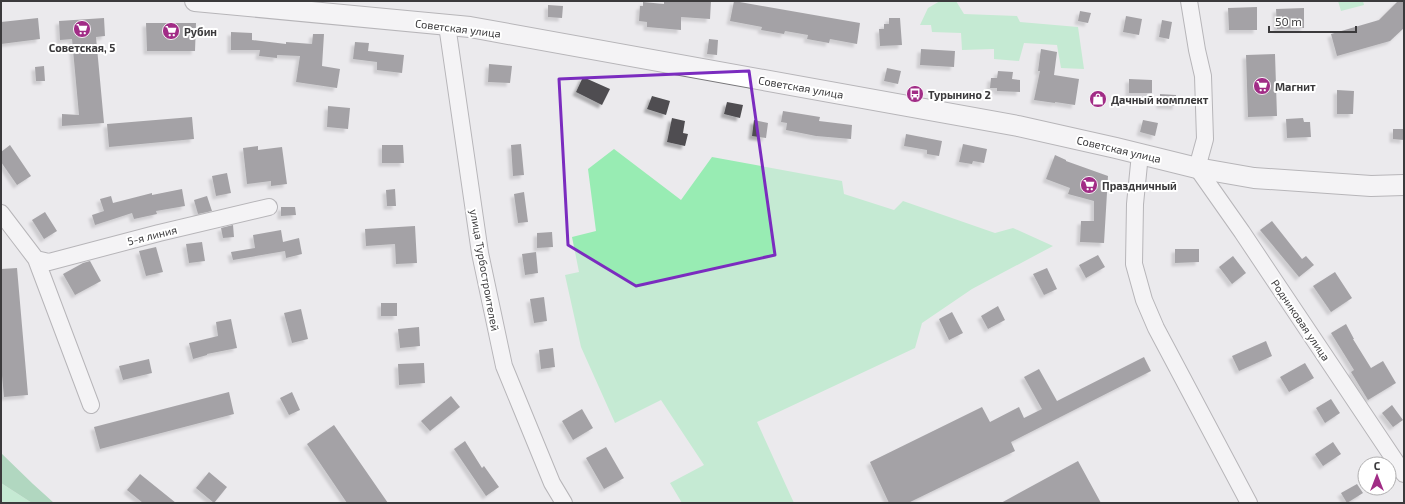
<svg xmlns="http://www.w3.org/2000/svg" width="1405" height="504" font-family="'Exo 2',sans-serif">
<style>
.green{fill:#98ecb3}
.forest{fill:#6cc28a}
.building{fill:#4f4e51;filter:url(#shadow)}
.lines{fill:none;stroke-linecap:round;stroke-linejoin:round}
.minor-casing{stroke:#78777a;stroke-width:18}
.major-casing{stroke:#78777a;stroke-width:22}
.minor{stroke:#fff;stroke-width:16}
.major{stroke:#fff;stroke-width:20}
.marked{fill:none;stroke:#7b2cbf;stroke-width:3;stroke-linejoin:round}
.labels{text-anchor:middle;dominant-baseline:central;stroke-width:4;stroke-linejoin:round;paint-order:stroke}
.street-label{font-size:11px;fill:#3b3a3c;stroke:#fff}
.poi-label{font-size:11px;font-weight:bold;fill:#3b3a3c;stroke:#fff;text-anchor:start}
</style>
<defs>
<filter id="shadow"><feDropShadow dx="-3.5" dy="3.5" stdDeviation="1" flood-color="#0004"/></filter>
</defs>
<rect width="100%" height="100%" fill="#ebeaed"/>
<path class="green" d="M940 1H956L964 14 1017 16 1020 22 1078 27 1084 69 1061 68 1057 45 1024 43 1019 61 994 59V49L962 50 961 33 932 32 931 25H920L928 8Z
M1338 1H1363L1364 5 1341 11Z
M614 149 681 200 712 157 842 181 844 194 894 210 903 201 995 233 1013 228 1053 246 972 289 922 323 915 348 757 422 794 503H682L670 483 704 465 661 400 615 423 581 347 565 275 579 272 572 237 596 231 588 169Z
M1 483 32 503H1Z"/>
<path class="forest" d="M1 453 33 484 54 503H32L1 483Z"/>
<path class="building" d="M664 1H711L710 19 681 17V30L647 27V22L639 21 640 6H643V2L664 4Z
M734 1 860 23 857 44 830 39 829 43 807 39 808 35 785 31 784 34 761 30 762 27 730 21Z
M1398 1H1404V28L1390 41 1337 56 1331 34 1379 20Z
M548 5 563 6 562 18 548 17Z
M1257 7V30H1229L1228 8Z
M1304 8V28L1277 29 1276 9Z
M1080 11 1091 13 1088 23 1078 21Z
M1126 16 1142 19 1139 35 1123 32Z
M38 18 40 39 1 44V22Z
M104 18 105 36 96 37 104 123 62 126V114L79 115 72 39 60 40 59 21Z
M889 18H900L902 45 880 46 879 29H884V24H889Z
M1162 20 1172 22 1169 39 1159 37Z
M146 23H196L195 51H147Z
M231 32 252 33V40L286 44V42L312 44 313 34H324L322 66 340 69 337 88 296 82 300 56 277 55V58L259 56 260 50H231Z
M709 39 718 40 717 55 707 54Z
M355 42 369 43 368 51 404 55 402 73 377 70V62L353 59Z
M921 49 955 51 954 67 920 65Z
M1041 49 1057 52 1054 75 1079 79 1075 105 1055 102V103L1034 100 1040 71H1038Z
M1275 54 1277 116 1248 117 1246 55Z
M489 64 512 66 510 83 488 82Z
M44 66 45 81H36L35 67Z
M887 68 901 71 898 84 884 81Z
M998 71 1013 72 1012 79 1020 80V92L997 91V88H990L991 78H997Z
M583 77 610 89 602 105 576 92Z
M1129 79 1152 80V93H1129Z
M1337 90 1354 91 1353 114H1337Z
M1160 94 1176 95V106L1160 105Z
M652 96 670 101 666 115 647 109Z
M727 102 743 105 740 118 724 114Z
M328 106 350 108 348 129 327 127Z
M783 111 820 117 819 121 852 125 851 139 816 136 786 130 787 123 781 122Z
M192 117 194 139 109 147 107 124Z
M672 118 685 121 683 133 688 134 685 146 667 142Z
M1303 118 1304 122H1310L1311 137 1287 138 1286 119Z
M754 120 768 123 766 138 752 136Z
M1143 120 1158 123 1155 136 1140 132Z
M1393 129H1404V140L1393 139Z
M906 134 942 141 939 156 927 154V150L904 146Z
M521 144 524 175 513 176 511 145Z
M963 144 987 149 984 163 973 161 972 164 959 162Z
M10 145 31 176 17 185 1 162V152Z
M382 145H403L404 163H382Z
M258 146V150L282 147 287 184 271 186V181L247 184 243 148Z
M1055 155 1066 160V161L1108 176 1104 243 1080 242 1081 221H1094V201L1068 194 1070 188 1046 179Z
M227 173 231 193 216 196 212 176Z
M182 189 185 206 156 211 157 214 134 219 132 213 95 225 92 215 104 211 100 199 111 196 113 203 152 193V195Z
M395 189 396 206H387L386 190Z
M524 192 528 222 518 223 514 194Z
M207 196 212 211 198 214 194 200Z
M281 207H295L296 215 281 216Z
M45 212 57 231 44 239 32 220Z
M1272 221 1302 259 1306 256 1314 265 1299 277 1260 230Z
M233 225 234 237 223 238 221 228Z
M415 226 417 263 396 264 395 244 366 246 365 229Z
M281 230 283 242 299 238 302 254 286 258 285 251 233 260 231 252 255 248 253 235Z
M552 232 553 247 537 248V233Z
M202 242 205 261 189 263 186 244Z
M156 247 163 272 146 276 139 251Z
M1175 249H1199V262L1175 263Z
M536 252 538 273 525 275 522 254Z
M1098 255 1105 267 1086 278 1079 265Z
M1233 256 1246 273 1232 284 1219 267Z
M90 261 101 281 75 295 63 274 83 263Z
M17 268 28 395 4 397 1 365V269Z
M1047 268 1057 289 1044 295 1033 274Z
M1335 272 1352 298 1331 312 1313 286Z
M544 297 547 321 534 323 530 299Z
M381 303H397V316H381Z
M998 306 1005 320 988 329 981 316Z
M301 309 308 339 292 343 284 313Z
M952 312 963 333 949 340 939 319Z
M231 319 237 348 207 354V355L193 359 189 343 218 336 216 322Z
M1346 324 1354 339H1353L1371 368 1383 361 1396 383 1368 400 1351 372 1354 370 1331 333Z
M419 327 420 346 400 348 398 329Z
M1266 341 1272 356 1239 371 1232 356Z
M553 348 555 367 541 369 539 350Z
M1144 357 1151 371 1011 442 1015 451 908 503H889L870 462 982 407 990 422 1019 407 1024 418 1042 409 1024 377 1039 369 1057 401Z
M149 359 152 373 123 380 119 366Z
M424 363 425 383 399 385 398 364Z
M1305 363 1314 378 1289 392 1280 377Z
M229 392 234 414 100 449 94 427Z
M292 392 300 410 289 415 280 398Z
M451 396 460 407 430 431 421 421Z
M1331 399 1340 413 1325 423 1316 408Z
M1392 405 1403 420 1393 427 1382 413Z
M582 409 593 428 573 440 562 421Z
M334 425 388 503H347L307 444Z
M465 441 482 468 484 466 499 487 486 496 454 449Z
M1333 442 1341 454 1323 466 1315 454Z
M606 447 624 478 604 489 586 458Z
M1078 461 1101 503H1001Z
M209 472 227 487 214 503 196 488Z
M140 474 176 503H143L127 490Z
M1357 484 1363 493 1347 503 1341 493Z"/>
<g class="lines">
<g class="minor-casing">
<path id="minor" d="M1189 1 1197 50 1203 76 1205 139 1197 168 1242 232 1404 474
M447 25 480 253 504 366 552 483 564 503
M1140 154 1135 204 1134 264 1144 300 1156 328 1249 503
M1 213 36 259 91 405
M36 259 49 262 159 233 269 207"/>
</g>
<g class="major-casing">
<path id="major" d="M195 1 470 27 1018 126 1116 148 1197 168 1254 178 1371 186 1404 185"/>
</g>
<use href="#minor" class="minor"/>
<use href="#major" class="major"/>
</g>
<path d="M0 0H1405V504H0ZM749 71 775 255 636 286 568 245 559 79Z" fill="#ebeaed" fill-opacity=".55" fill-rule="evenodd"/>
<path class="marked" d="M749 71 775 255 636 286 568 245 559 79Z"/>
<defs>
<g id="supermarket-disc" transform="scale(0.9)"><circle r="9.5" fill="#a12c86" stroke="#fff"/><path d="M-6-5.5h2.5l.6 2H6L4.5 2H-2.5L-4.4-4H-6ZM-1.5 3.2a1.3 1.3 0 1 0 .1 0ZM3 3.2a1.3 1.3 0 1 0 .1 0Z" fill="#fff"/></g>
<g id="bus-disc" transform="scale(0.9)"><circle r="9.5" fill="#a12c86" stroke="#fff"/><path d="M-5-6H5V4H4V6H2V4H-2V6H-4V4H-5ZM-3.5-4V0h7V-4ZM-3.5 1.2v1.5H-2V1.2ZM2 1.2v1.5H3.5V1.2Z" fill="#fff"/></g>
<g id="shop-disc" transform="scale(0.9)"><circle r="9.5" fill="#a12c86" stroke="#fff"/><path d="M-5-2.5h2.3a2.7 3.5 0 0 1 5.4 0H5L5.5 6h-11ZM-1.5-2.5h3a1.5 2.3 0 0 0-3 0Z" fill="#fff"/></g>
</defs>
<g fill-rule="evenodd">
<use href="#supermarket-disc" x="82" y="29"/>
<use href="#supermarket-disc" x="171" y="31"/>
<use href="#supermarket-disc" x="1262" y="86"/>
<use href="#bus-disc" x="915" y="94"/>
<use href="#shop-disc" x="1098" y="99"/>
<use href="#supermarket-disc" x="1089" y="185"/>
</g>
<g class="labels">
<g class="street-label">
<text transform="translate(458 28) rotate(7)">Советская улица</text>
<text transform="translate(801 87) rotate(10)">Советская улица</text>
<text transform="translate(1119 149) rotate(13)">Советская улица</text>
<text transform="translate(152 235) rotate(-14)">5-я линия</text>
<text transform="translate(485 270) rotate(80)">улица Турбостроителей</text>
<text transform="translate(1301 320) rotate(56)">Родниковая улица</text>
</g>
<g class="poi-label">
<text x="184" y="31">Рубин</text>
<text x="82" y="47" text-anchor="middle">Советская, 5</text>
<text x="1275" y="86">Магнит</text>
<text x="928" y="94">Турынино 2</text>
<text x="1111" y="99">Дачный комплект</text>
<text x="1102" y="185">Праздничный</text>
</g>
</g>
<rect width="1405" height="504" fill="none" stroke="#3b3a3c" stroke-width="4"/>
<g transform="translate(1377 476)"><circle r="19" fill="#ffffff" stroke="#b1b0b1"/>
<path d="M0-3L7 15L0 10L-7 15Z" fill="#a12c86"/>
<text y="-6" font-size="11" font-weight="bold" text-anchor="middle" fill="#3b3a3c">С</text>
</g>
<path d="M1269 26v6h87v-6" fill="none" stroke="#3b3a3c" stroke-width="2"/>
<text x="1275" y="26" font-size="12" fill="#3b3a3c" stroke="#ffffff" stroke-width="3" paint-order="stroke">50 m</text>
</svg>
